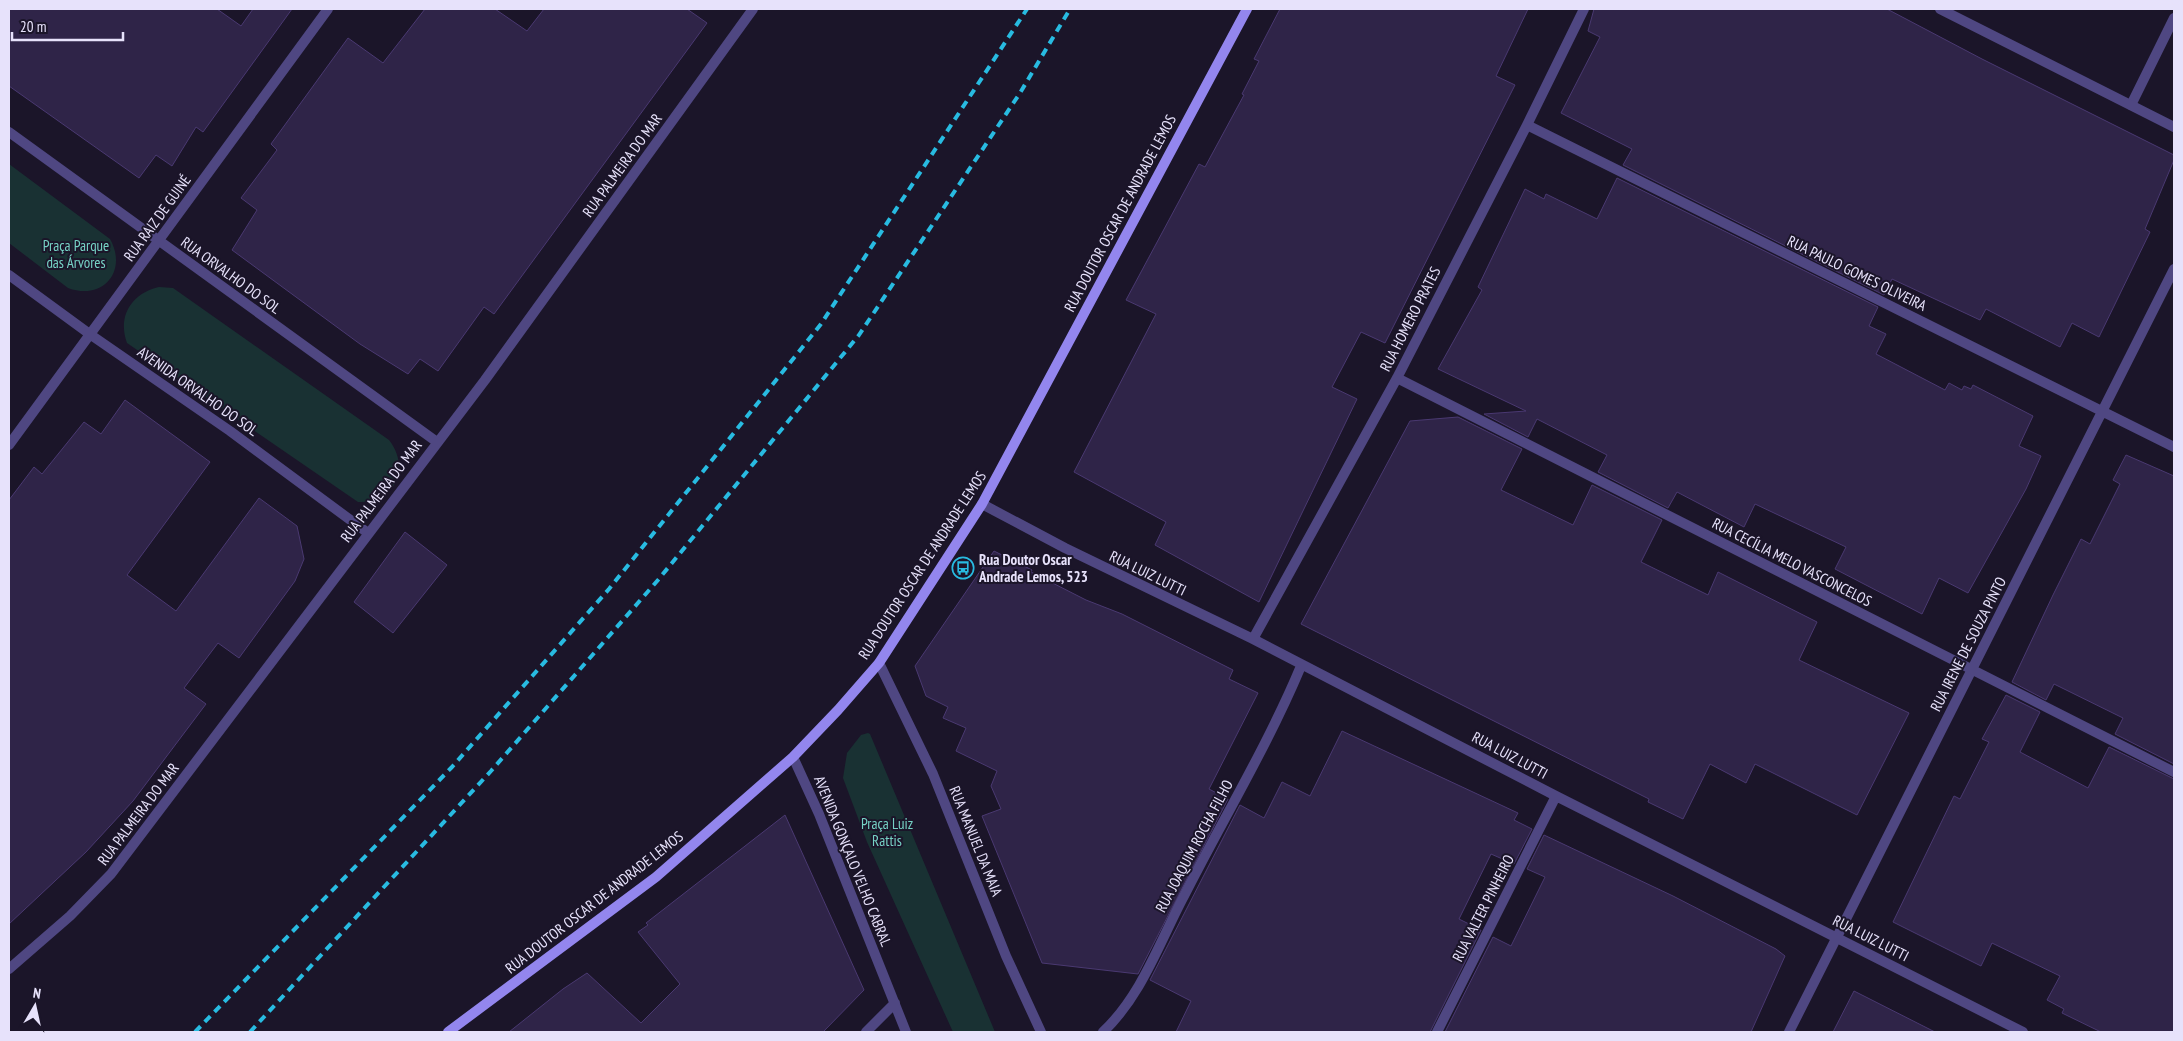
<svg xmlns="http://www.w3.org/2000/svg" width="2183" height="1041" font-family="'PT Sans Narrow',sans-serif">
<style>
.green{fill:#193133}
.building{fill:#2f2448;stroke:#4a3971}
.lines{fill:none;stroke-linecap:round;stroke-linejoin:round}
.lane{stroke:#4f4782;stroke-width:10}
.street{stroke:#4f4782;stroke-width:10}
.secondary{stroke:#9386ee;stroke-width:10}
.rail{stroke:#28bbe1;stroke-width:4;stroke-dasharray:8 6;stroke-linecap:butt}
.labels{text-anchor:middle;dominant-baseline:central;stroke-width:4;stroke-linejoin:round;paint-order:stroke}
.street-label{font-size:15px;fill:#e7e2fb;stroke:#1b1529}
.park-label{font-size:15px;fill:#76d2c5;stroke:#1b1529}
.poi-label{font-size:15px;font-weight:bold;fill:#e7e2fb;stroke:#1b1529;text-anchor:start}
</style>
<rect width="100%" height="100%" fill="#1b1529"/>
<path class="green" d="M9 164 110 239C128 271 103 301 68 288L9 243Z
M159 287 173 288 389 440C411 468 395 504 358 502L127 343C117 316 132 293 159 287Z
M868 733 870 734 995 1032H953L867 842 843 778 847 753 861 735Z"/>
<path class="building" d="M9 9H217L241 26 253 9H292L203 132 196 127 172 166 156 155 139 178 9 86Z
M425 9H495L527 31 544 9H687L707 23 494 314 484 307 438 371 420 359 408 374 360 344 232 250 257 210 241 198 277 150 271 144 348 38 383 63Z
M1280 9H1528L1496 76 1515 85 1385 343 1361 332 1332 387 1357 399 1259 602 1155 545 1166 522 1074 472 1156 314 1126 300 1199 164 1205 167 1244 95 1242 94 1259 61 1254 59Z
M1594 9H1887L1982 59 2174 155V160L2145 229 2150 232 2099 337 2072 323 2060 347 1986 309 1980 320 1892 279 1884 295 1623 165 1632 149 1561 113 1600 37 1588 31Z
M1617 178 1878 307 1869 326 1886 334 1876 354 1945 390 1949 383 1962 390 1964 386 1971 389 1973 385 2033 416 2019 446 2041 456 2026 489 1968 593 1939 578 1922 614 1835 569 1846 547 1755 504 1744 527 1677 492 1668 508 1598 472 1607 455 1537 419 1528 437 1484 414 1526 411 1438 369 1482 290 1478 287 1525 189 1544 199 1546 194 1597 219Z
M125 400 210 462 127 575 176 611 259 498 297 526 304 559 295 581 239 658 218 643 184 688 206 704 133 801 86 852 9 924V500L34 467 42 474 84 422 101 434Z
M1458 417 1522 449 1501 490 1573 525 1592 485 1662 520 1641 562 1708 595 1718 572 1817 622 1799 660 1909 713 1857 815 1755 764 1746 783 1710 764 1683 819 1648 802 1649 799 1301 624 1410 421Z
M2126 455 2174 476V764L2115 734 2123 718 2054 684 2046 700 2012 682 2053 595 2081 539 2090 544 2120 484 2113 480Z
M405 532 447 565 393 633 354 602Z
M994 551 1032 570 1031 572 1086 600 1122 614 1233 670 1229 679 1258 693 1209 789 1228 799 1138 974 1042 963 982 816 1001 809 991 786 997 771 956 751 966 728 943 718 948 707 926 696 915 666Z
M2006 695 2040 712 2020 752 2088 788 2109 747 2174 779V1032H2101L2062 1013 2064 1009 2047 1000 2060 976 1992 943 1981 966 1893 922 1954 796 1960 799 1989 742 1982 739Z
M1342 731 1518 813 1514 820 1532 829 1514 864 1491 854 1459 919 1481 930 1430 1032H1176L1191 1001 1150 980 1240 805 1264 818 1282 782 1310 796Z
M785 815 864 990 823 1032H509L563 989 587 973 641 1023 680 984 638 932 648 925 646 923Z
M1544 835 1673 896 1776 949 1785 956 1751 1032H1445L1493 937 1511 946 1545 877 1527 869Z
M1854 991 1935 1032H1833Z"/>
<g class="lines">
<path class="lane" d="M2131 105 2174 18"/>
<path class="street" d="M1940 9 2174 127
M1527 125 2174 447
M9 132 437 442
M9 275 91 335 230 431 368 533
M1397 378 2174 772
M9 445 328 9
M982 504 1065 548 1253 639 1556 796 2023 1032
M1253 639 1397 378 1527 125 1584 9
M879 663 933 774 1006 956 1041 1032
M793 757 819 814 906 1032
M9 969 70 916 111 874 485 380 753 9
M866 1032 895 1003
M1103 1032C1142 995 1159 943 1184 896 1223 819 1268 745 1301 666
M1437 1032 1556 796
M1789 1032 2174 269"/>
<path class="secondary" d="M448 1032 656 877 793 757 838 710 879 663 982 504 1247 9"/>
<path class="rail" d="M195 1032 452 767 609 589 821 324 1027 9
M250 1032 491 771 658 580 859 335 1020 93 1070 9"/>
</g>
<defs>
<g id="bus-ring" transform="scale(1.125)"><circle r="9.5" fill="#1b1529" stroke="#28bbe1" stroke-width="1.5"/><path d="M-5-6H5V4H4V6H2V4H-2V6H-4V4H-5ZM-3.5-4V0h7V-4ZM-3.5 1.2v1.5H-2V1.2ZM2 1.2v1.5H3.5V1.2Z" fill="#28bbe1"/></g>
</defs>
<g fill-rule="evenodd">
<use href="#bus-ring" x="963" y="568"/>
</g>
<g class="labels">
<g class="street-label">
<text transform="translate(622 165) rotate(-54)">RUA PALMEIRA DO MAR</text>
<text transform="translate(1120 213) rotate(-62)">RUA DOUTOR OSCAR DE ANDRADE LEMOS</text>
<text transform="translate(157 218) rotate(-54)">RUA RAIZ DE GUINÉ</text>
<text transform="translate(1857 273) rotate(26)">RUA PAULO GOMES OLIVEIRA</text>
<text transform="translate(231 275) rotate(36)">RUA ORVALHO DO SOL</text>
<text transform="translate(1410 319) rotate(-63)">RUA HOMERO PRATES</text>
<text transform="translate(198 391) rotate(35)">AVENIDA ORVALHO DO SOL</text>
<text transform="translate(381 491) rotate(-53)">RUA PALMEIRA DO MAR</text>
<text transform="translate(1792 562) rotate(27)">RUA CECÍLIA MELO VASCONCELOS</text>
<text transform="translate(922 565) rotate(-57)">RUA DOUTOR OSCAR DE ANDRADE LEMOS</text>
<text transform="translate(1148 573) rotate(26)">RUA LUIZ LUTTI</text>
<text transform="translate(1968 644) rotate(-63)">RUA IRENE DE SOUZA PINTO</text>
<text transform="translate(1510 755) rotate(28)">RUA LUIZ LUTTI</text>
<text transform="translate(138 814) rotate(-53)">RUA PALMEIRA DO MAR</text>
<text transform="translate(976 841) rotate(68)">RUA MANUEL DA MAIA</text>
<text transform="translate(1194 846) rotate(-62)">RUA JOAQUIM ROCHA FILHO</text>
<text transform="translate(853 861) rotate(68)">AVENIDA GONÇALO VELHO CABRAL</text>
<text transform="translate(594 902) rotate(-38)">RUA DOUTOR OSCAR DE ANDRADE LEMOS</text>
<text transform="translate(1483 908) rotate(-63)">RUA VALTER PINHEIRO</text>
<text transform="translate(1871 938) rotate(27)">RUA LUIZ LUTTI</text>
</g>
<g class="park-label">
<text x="76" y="245">Praça Parque<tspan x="76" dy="17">das Árvores</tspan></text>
<text x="887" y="823">Praça Luiz<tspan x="887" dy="17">Rattis</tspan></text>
</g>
<g class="poi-label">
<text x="979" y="559">Rua Doutor Oscar<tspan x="979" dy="17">Andrade Lemos, 523</tspan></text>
</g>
</g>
<rect width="2183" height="1041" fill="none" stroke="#e7e2fb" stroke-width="20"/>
<g transform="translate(35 1006) rotate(9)" stroke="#1b1529" stroke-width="4" paint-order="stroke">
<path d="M0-4L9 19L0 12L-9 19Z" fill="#e7e2fb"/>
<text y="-8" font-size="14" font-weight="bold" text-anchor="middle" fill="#e7e2fb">N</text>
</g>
<path d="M12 32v8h111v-8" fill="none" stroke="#e7e2fb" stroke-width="2.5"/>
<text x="20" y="32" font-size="15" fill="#e7e2fb" stroke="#1b1529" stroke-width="4" paint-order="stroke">20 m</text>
</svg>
